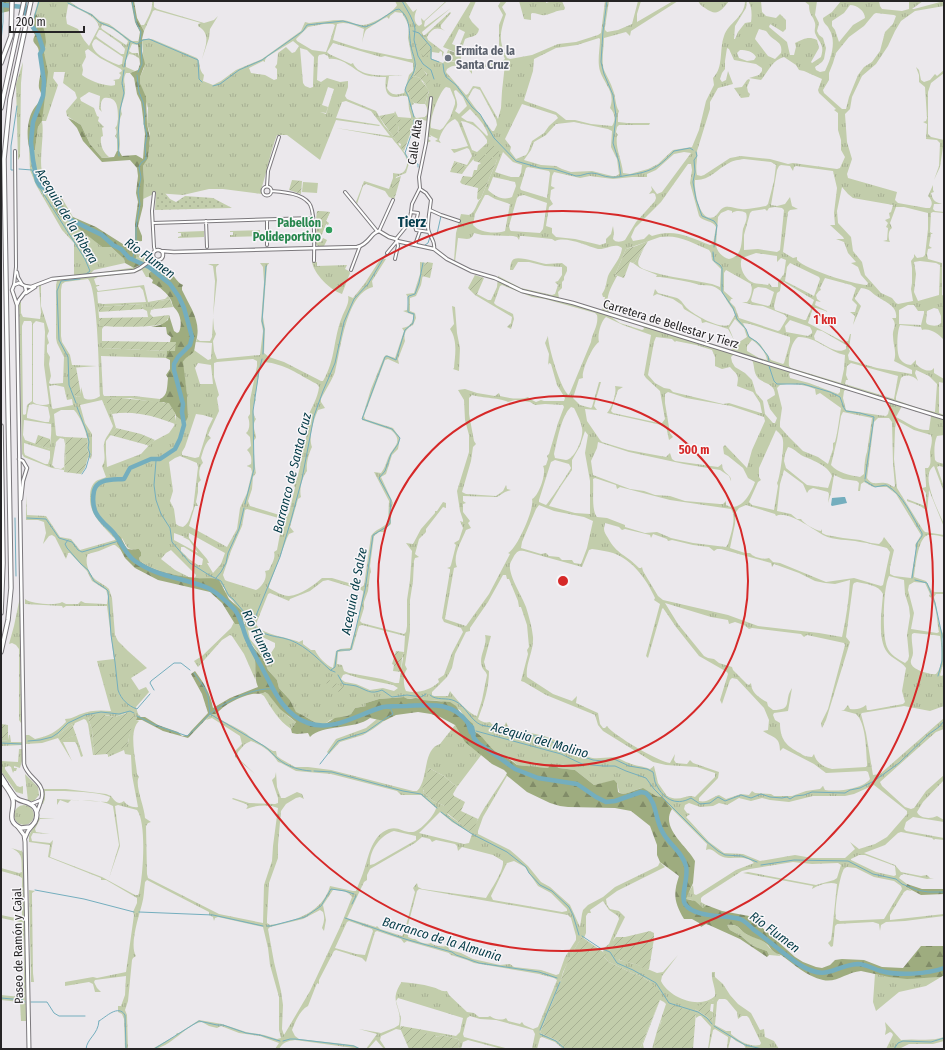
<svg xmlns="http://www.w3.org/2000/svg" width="945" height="1050" font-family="'Fira Sans Condensed',sans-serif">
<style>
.grass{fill:url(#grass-tufts);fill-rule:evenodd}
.forest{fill:url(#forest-firs)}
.cemetery{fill:url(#cemetery-stones)}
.park{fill:url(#park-dots)}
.garden{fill:url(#garden-furrows)}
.pitch{fill:#c2cdab}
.water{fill:#74aebe}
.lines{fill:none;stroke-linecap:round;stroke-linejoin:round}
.stream{stroke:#74aebe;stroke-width:1}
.river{stroke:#74aebe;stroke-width:4.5}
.minor-casing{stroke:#7b787c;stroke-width:4}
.tertiary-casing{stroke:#7b787c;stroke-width:4.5}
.primary-casing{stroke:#7b787c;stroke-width:5}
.trunk-casing{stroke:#7b787c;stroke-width:5.5}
.motorway-casing{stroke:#7b787c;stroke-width:5.5}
.minor{stroke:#fff;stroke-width:2}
.tertiary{stroke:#fff;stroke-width:2.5}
.primary{stroke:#fff;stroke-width:3}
.trunk{stroke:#fff;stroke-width:3.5}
.motorway{stroke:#fff;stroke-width:3.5}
.ring{fill:none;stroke:#d62828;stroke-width:2}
.worship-dot{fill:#6b7280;stroke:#f8f6f9;stroke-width:1.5}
.leisure-dot{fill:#2e9e5b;stroke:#f8f6f9;stroke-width:1.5}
.labels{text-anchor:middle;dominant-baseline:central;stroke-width:3;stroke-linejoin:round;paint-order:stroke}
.worship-label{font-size:12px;font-weight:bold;fill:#5b616d;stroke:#f8f6f9;text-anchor:start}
.street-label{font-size:12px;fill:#252425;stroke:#f8f6f9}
.leisure-label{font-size:12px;font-weight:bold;fill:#27864d;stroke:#f8f6f9;text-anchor:end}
.water-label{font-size:13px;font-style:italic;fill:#003945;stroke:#f8f6f9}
.quarter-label{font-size:14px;font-weight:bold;fill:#073f4f;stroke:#f8f6f9}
.centre{fill:#d62828;stroke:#f8f6f9;stroke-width:2}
.ring-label{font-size:12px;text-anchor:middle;font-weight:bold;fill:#d62828;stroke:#f8f6f9;stroke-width:3;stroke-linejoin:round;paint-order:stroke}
</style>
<defs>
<pattern id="grass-tufts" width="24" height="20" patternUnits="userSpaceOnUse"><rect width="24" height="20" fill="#c2cdab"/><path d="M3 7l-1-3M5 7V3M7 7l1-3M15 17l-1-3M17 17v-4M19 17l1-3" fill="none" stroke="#a7b093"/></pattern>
<pattern id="forest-firs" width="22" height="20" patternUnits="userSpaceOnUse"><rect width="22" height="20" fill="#9eac7f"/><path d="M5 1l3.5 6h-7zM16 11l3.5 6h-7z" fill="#818c68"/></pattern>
<pattern id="cemetery-stones" width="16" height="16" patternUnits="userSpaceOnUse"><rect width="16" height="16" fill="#c2cdab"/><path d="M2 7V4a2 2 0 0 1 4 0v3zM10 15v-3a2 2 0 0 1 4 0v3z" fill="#a7b093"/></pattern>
<pattern id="park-dots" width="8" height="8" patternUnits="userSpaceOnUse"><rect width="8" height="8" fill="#c2cdab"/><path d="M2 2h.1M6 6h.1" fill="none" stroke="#a7b093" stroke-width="1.8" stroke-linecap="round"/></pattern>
<pattern id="garden-furrows" width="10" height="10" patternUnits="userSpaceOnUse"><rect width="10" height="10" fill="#c2cdab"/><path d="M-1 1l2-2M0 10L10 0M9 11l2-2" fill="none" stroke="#a7b093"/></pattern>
</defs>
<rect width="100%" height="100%" fill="#ebe8ec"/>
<path class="grass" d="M38 1H69L79 8 92 14 100 21 109 24 132 41H138V45L132 44 129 51 132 53H138L140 59 134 55 129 54 126 60V67L135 71 130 73H126C122 80 126 85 125 92 125 100 119 106 122 114 117 123 120 135 120 144 120 147 119 149 119 151H117V139L115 136C117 134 117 130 115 128 118 125 117 123 118 119 118 109 118 96 104 98 100 101 100 108 102 112L99 109 100 96 89 92 80 98 81 101 94 108 97 116 99 117 98 121 104 127 102 128 103 136 101 137C100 145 103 152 109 157L102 158 90 144 81 125 67 116 66 111 77 98 75 92 63 83 65 72H54L53 78 58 85 46 121H42C45 137 37 164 44 178 48 184 55 189 59 195H55L52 204 62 218 65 212 63 200 73 217 74 224 102 247H111L124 259 125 263 94 270 90 274 137 267 141 264 135 262 137 253 146 258 147 256C157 261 161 262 168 271L161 270 158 268 149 273V277H146L142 270 134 273 98 277 94 279 96 285H100L96 287 98 291 144 285 148 302 165 299 168 296 170 299 155 302 153 308 155 309 151 310 150 314 153 317H148L147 311 143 309 142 304 98 307 100 326H104L102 329V348L167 351 166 358 101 356 103 394 104 396H134L160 399 159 403 130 398 106 399 112 414 116 428 106 441V454L107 467 141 454 152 442 169 433 174 426 176 416 181 420 188 417 187 394 183 368V362L185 358 194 350 208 360 211 359 212 343 196 342 197 339 200 341H210L212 337 215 281 213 266 208 264H219L216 267V271L217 280 213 317 214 329 216 334 213 341 214 351 217 359 260 355 263 331 261 321 264 282 263 267 260 263H269L267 266 263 317 265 329 264 353 269 357 284 362 321 381H323C336 359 333 339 342 317 344 311 350 303 348 296L353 298 365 283 381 258 386 259 372 281 373 287C346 293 341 349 335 372 332 380 325 391 321 399V402L325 408 318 410C314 419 308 437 312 447 309 453 306 463 307 471 302 477 299 490 301 497L298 499 290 527 294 532 289 534 287 538 269 586V588C274 591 283 596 289 596 301 595 314 585 322 578H332L362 587 364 585 371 536C375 529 384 528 388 522L389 501 374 472 381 473C385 468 386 463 388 458 392 447 405 442 391 430L362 420V418L371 389 384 357 386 355 395 358 404 331 402 328C410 327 414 322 413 315L403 311 407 310C408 305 409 298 406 294L414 293 420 274V262L427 263 425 264 421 285 416 296 410 298V311L415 313 416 318 413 325C407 328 403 333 405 341L398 359 399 364 388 359 385 360 364 416 365 419 393 428 400 438 398 449 392 455 386 474 381 477 393 503 391 511V524L385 529 384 532H379L374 536 370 566 371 572 370 574 368 591 364 602V608L360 621 362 623 404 634 406 632 407 626V600L410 580 412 551 406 543 413 544 421 529 435 513V511H437L443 502 446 503V508L443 507 426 529V532L419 539 415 554 419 557 415 558 414 561 413 581 410 600V631L405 665 407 669C403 674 403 685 406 691 418 694 430 690 439 682L438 679 444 675 452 653 463 632 461 628 444 622 442 618 450 571V569L447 568 450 567 451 565 456 545 454 543 459 540 463 528 460 521 463 522V520L460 511 457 491 469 452V435L465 420 464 400 458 390 465 389 477 393 495 396 499 393 500 396C508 398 521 400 528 397L530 399 536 402 541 400 544 401H564L565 398 557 385 551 364 549 363 548 365 549 354 545 343 548 336C548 346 561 391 569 395L591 342C592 333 599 325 597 315L595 313 545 299 532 297 502 285 500 286 494 303 496 305 513 314 514 319 511 329 507 327 511 323 512 317 475 295 477 294 488 300H491L497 287 498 276 521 288 552 295 555 294 558 285 555 282 558 281 562 275V267L545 266 529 262H518L513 270H510C510 267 511 260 514 259 520 256 539 263 546 264 552 264 557 263 562 263L567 267V271L564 277V280L562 282V288L558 292 559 298 602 311 605 297H603L602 294C606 289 606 283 608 276 612 267 621 259 622 248 615 242 606 250 598 249 586 246 567 236 555 241L552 239 523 236H520L519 240 517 237 513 236 482 235 474 233C471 242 465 238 458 238L455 262 454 261 456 233 461 214 469 215C476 212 476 203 481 198L497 160 476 156 467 167 454 162V161L467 165 472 156 469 149 467 148 454 153 451 149H456L468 146 458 122 455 119C447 122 441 132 439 140L441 143 435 141 438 139 430 135 431 137H428V139L431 141 427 143 429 121 415 119 414 121 412 119 398 125 399 131 398 133C396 126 392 117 395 111L398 117 411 118V116L409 109 408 97C403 95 402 96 397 97 384 98 385 86 386 77 378 77 370 77 363 74 353 69 342 57 329 59L328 56 324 54 319 55 318 57 317 80 321 82 327 78 340 82 348 81V87L345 96 347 99 376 111 384 125 390 132 410 160 406 173 396 177 392 196 395 197 394 199 389 197 385 191 366 184 363 186 357 204 356 202 364 181 389 189 393 178V173C399 174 403 175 406 168 411 157 398 147 392 138L336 128 390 136 371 111 346 101 342 102 336 118 380 125 379 126 336 120 320 160 287 135H277C270 153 267 172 261 190L262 194 223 189H209L183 195 156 193 143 199 144 181 143 166 149 154 148 150 150 142V134L147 124 148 108 140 83V77L144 68 142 39H152L197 58C201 62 198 70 204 75L203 81 213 85 221 81 236 70 262 59 301 31 305 22 309 23C320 22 331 20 341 20 349 20 355 25 363 25 371 25 394 12 397 5L395 1H405L413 12 417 9C414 15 413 23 419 26L422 24 421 18 424 21 446 1V2L425 21 424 26 425 27 451 8 422 32 423 35H425L450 12 451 13 441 25V28L445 31C436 26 432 29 427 37L428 40 444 52 442 57V52L440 51 439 53 432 52 431 58 432 59 443 63 446 60 459 63 460 61C474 70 487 63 502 61L505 59 499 45V25L503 15 498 6 501 1H507L502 7 506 14C500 33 498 40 507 58L510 59 532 55 558 44 576 42 598 35 601 33 605 1H609L605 27V30L607 32 618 30 632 24 638 1H641L637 14V22L673 1H678L631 31 630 36 626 32 604 38C604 48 601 61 604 70 607 77 611 83 613 90 616 97 615 105 619 111L618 114V122L627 123H650L649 125H619L617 127 616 132 618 135 617 136C615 148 622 160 623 173L630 174 648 169 658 164 673 150 692 147 699 130 706 101 714 85 713 78C724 67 719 50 724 36 728 23 745 17 745 1H747L746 8 735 26 734 39H735L738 32 745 23 751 22C752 16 752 6 748 1H761L762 12 766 16 776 18 780 14 786 20V29L783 32 770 24 769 27 787 42 790 55H794L796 47 795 43C804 39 808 36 817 40L819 48 811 62 812 63 821 57C825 44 819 43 815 33 814 29 816 27 815 23 813 15 809 16 809 5L804 1H817L815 15 819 23 817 31 819 35 823 38 826 48 824 59 822 62 815 67 816 70 820 72 825 71C831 59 837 41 829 29 827 24 823 24 823 18L832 12 841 1H879L880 6 882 9 902 11 909 9V1H923L912 9H914L944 1V6L915 11 901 21 895 31 888 46 876 64 862 76 852 97 850 109 845 114 847 142 852 159 847 174 848 178 897 192 895 200 898 203 926 208H930C933 204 932 200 928 196L933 185V190L934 192 931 193C933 201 935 202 942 204H934L933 209 935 211 944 212V213L933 212 931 213 930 232 933 234H931L929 246 932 248 928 249 927 254 928 259 942 263V295L944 296V340C938 334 931 328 922 330L921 327 900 325C897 331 896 353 900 359 902 362 907 365 911 365L916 360V364C920 368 926 372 932 370L934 368V373L944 379V383L939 382V413L944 415V435L937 436C934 443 934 452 935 460L937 462 944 464V467L939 466 937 467 944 487V492L934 466C919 475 939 512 944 524V527L929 490 927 513C925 506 914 504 907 501V499L925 506H926V493L922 488 926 487V485L925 468H928C932 463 930 459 930 452 931 446 933 441 931 435L914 430 896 420 895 429 894 459 897 488 923 530 925 532 944 535V537C939 536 933 534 928 535 918 537 915 569 914 577L926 581 932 591 935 592H944V594H936L934 597C938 609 937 625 944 635L942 639 944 661 940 675 941 676 944 675V706L930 711 904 706 862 713 861 714 866 733 873 775 880 774 944 718V729L936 732 880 782 882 786 905 807 911 809 914 808 926 791 944 775V780L923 802 917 812C920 819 931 819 937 816L944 820V822L913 817 906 822 904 829 906 831 944 838V840L935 839 934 840 932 838 901 832 898 833 885 845 864 853 895 865 901 872 921 876 927 875 930 878H934L927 879 904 874 901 875 899 878 907 884 906 887 912 891 907 890 904 892 890 915V920L944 914V916L905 921 886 922 881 925 880 931 879 924 873 922 837 924 835 926 833 946 831 947 828 943 831 940 832 933 837 884C830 881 818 885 812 889L813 886 743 873 748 872 816 885 834 880 837 878 841 865 838 863 812 864 793 862 750 869 742 871 703 896 701 898V902L706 905 704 909 692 900 685 899 693 885 694 894 696 895 700 893 736 870 754 863C745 854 733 860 723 857 716 855 713 847 706 850L707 844 672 809 663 797 656 796 642 788C635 789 625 797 619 792L617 783 614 781 594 785 575 770 559 768 551 763 548 768 517 765 512 760 495 751 484 741 481 736 472 729 460 710 441 701 423 700 412 698 408 699 404 697 379 699 366 703V706L355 708 351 714 347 716 330 720 325 724H318L304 716 296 713 290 700 279 688 277 680 268 670 263 659 248 639 251 650 255 658V679L244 654 232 636 230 635 222 640 198 667 194 661 202 656 231 628 234 622 235 624H245L243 617 233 601 226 594 225 589 218 580 195 578 196 575 171 550 166 553 161 559 175 570 189 577C174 576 152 570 140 561L139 558 141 556V552L139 549C126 549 129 550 122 538L118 545 121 550 115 545H113L99 551 88 554C84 562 89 575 96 580 100 583 105 585 109 589L112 598 115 635 118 641 128 651 147 668 131 678 139 690 146 687 149 692 136 707 138 714 141 717H137L136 720 139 721C128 731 136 760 137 774L139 777C134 784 145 808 145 818L151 822 148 823 146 826 147 874 148 878 219 914 263 923 264 885 272 861 273 846 278 808C269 804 256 805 246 809L248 806 246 804 232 799 233 798 249 803 275 804 278 803V798L272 780 275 777 276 772 277 787 281 798H285L297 792 302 794 304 799 300 797 296 798 286 804 281 811 278 845V858L269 883 267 919V923L270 925C294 922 323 912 330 886L353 891H356C358 885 361 879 363 873 368 860 370 841 383 832 397 823 401 833 413 832 420 831 435 815 436 808L421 795H401L397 791 331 774 296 771 281 763 278 762C272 752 262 745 251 741L245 744 238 752 237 755 239 759 255 774 235 757V751L242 744 240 736 212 718 206 720 211 714H216L218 712 220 719C226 723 246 732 249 736L273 751H276L277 756 281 759 295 767H308L331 770 413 791H417C429 780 422 749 440 744L455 725 466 742 482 754 457 787 444 776 429 768 423 792 433 801 445 806 448 815 470 830C478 823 480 813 487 804 493 794 500 785 506 775L507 776 483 817 478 831V834L510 850 517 856 528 866 541 882 550 887 570 905 580 927 582 914 583 910 588 905 603 897 615 887 658 866 660 862 665 867 617 891 606 899 607 905 610 909 619 911 625 917 613 941 619 960 638 965 657 973 663 972 678 955 662 976 661 981C669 998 700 1010 715 996 716 987 711 981 712 972H715V977L723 984 730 995 738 1004 751 1013 760 1030 764 1029 765 1037 774 1041 779 1049 768 1048 767 1049H746L744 1045 736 1041 731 1037 728 1049H727L728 1037 715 1029 713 1030 709 1049H708L711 1027 701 1016H699L696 1018V1012L661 1021 654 1049H652L657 1031 666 1004 664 1002 660 1000 643 1044 644 1049H640L659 1002 650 982 641 976 632 973 609 962 604 957 605 954 603 952 604 948 609 944 619 919 618 916 609 910 603 901 590 910 591 913H588L586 916V933L584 938 582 937 574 950 563 972 561 980 540 1033 558 1041 565 1049H563L555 1042 542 1037 540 1038 537 1049H532L535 1034 533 1030 496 1020 480 1019 470 1016 467 1018 463 1034 464 1037 509 1049H502L468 1040 463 1042 461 1049H458L459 1040 458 1039 441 1035 438 1037 424 1033V1030L456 1036 460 1032 463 1018 398 998 396 1001 401 1018 400 1027 401 1030 396 1029 381 1036 380 1040 386 1049H384L376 1040 368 1049H366L377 1034 359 1029 381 1033 394 1028 399 1025C403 1007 388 1003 401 983V982C411 983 422 984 432 987 438 988 441 992 447 991L449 995 467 1012 474 1013 479 1017H488L490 1016C493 1019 502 1021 506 1018L508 1021 520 1024 522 1022 524 1025 533 1029 538 1027 557 980 554 978 539 974 474 963 467 960 451 955 449 953 407 941 404 943 401 939 377 931 375 932 366 962 362 958 336 950 334 951 319 980V984L317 983 308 1006C300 1010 295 1022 292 1030L295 1036 299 1039 353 1045 361 1049 295 1040C288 1041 283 1042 279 1049H275L279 1043 260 1036 239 1033 221 1026 217 1028 209 1026 202 1022C187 1023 170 1049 152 1049L175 1036 177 1033H179L199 1020 222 1024 246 1032 264 1035 277 1039 281 1038 279 1030V997L270 965 268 948 263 927 218 917 215 918 214 921 213 917 209 915V912L147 880 145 882C144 890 144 897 142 904 139 916 129 945 136 956L133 958 132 960 128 1001 125 1010 127 1015 128 1049H125L124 1019 122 1014 118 1012V1006H121L125 995 126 976 95 980 94 982 97 988 101 992H95L93 984 89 982 65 986V982L93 977 97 978 126 972 134 915 133 912 137 903V898L106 880H101V878L48 857 50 845 29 842V836L38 816 40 818 55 819H40L35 829 36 832 50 834 33 833 31 837 32 841 50 843 53 840 50 857 102 877 135 895H138L139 893C143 877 147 823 137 810L118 805 115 806 120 846 109 878 119 845 113 806C101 799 84 801 71 800L68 803 60 800 57 805V799L107 802 109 800 110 797C98 791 60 791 45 791V799L43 804H41L44 795V789H66L106 794 111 796C114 800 118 806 124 801 126 805 133 808 138 807L132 775 131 755 125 754 124 750 108 757V755L128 743 130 731 126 713 115 717 106 715 88 717 92 730 94 755H93L88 724 86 720 84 719 75 723 73 727 72 724 58 735 62 740 76 735 83 756 81 757 77 745 75 742H63L72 761 58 738 42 743 26 744V735H29L35 739C49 736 56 732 66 722L65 719C72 719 75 716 81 714 90 710 101 710 111 711L97 661 114 659 107 606H66L63 608 62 606 25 604V599C31 604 57 606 62 602L66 604H78L81 601 85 603 105 604H107L108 596 106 590 92 581 87 571 70 553H68L66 559 55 537 52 535 49 536 43 544 46 533 44 522 38 520H26V495L27 515 46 516 60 537 71 539 80 550 115 540V539C104 527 89 515 90 497 90 491 91 486 95 482 98 479 102 479 106 477L102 466C107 460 103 451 104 444 105 437 111 432 113 426L102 400 80 405 85 423 92 434V453L91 459 88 457 89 454C86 448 88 443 87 437 85 429 80 416 74 410H61L54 414 56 435 57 436 65 437 66 451 64 470 52 468 24 457 22 454 19 303 21 301V313L23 317 40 319 41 313 39 286 41 285V306L49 331 47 336 49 343 47 345V352L50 357 49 364 51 376 49 383 51 384 63 383 64 357 57 343 56 338V286L57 280 74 279V243L62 230 36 185 30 170 29 147 30 150H35L38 127 42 121 44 53 43 26 35 12ZM69 4C77 10 97 15 99 27L89 46 84 40 78 29 67 24 66 17 68 5ZM850 5C857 5 865 11 865 18L853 25 839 42 835 30 832 26V21L844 13ZM395 12 402 13 406 20 409 27 408 38 412 59H408L361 49 333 40 337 24C347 21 355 26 364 29L362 43C363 39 364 33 366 30 368 28 383 19 387 17L389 19 390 16ZM876 13 894 15 896 16 893 24 885 32 880 51 872 62 864 67 858 75 849 97 846 109H842L824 93 823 90 829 80V73L833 63 836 53 849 37 864 26 874 14ZM324 24H333L335 25 330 41 326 52 312 50 297 41 296 39 308 27ZM102 25C111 26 121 35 128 41L127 44 126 45 102 29 101 27ZM759 29 766 31C768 33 769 35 770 36 776 42 783 42 781 53L775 59 768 56 755 39 756 36ZM99 30H101L121 44 125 49 124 54H121L98 38 96 36ZM599 38 600 39C600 49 597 61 600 71 604 84 616 92 610 108 615 113 616 120 612 126L591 124 575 120H566L556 112 525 101 524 100 533 71 534 59 556 48 577 45ZM96 39 123 57 122 64 119 65C111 62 93 55 92 44L94 40ZM293 41 299 46 295 52 292 53 286 47 278 53 277 64 275 67 277 69V79L274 80 265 75 251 73 249 68 263 61 265 62V60L267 57ZM333 43 381 57 385 56 413 63V71L409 75 404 93C397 95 391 96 387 88L389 76 403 75C390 75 359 79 353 63L351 64 329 54 327 52ZM300 48 307 50 314 57 313 84V87L310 88 305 86 303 83ZM727 48 729 49 734 60 756 64 762 68V71L759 75 749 78 761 80C768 72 772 60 784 57L796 65 799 70 804 71 822 79 818 90 819 93 836 109 834 110 838 113V130L841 140V150L845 157 840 168 837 169 793 163 788 164 770 159 741 156 730 158 704 175 701 176 697 175C695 167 698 159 697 151L710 109V102L718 88 733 84 728 71 726 80 722 82 720 79 722 73 725 69V61ZM88 49 100 58 121 69 122 71 119 73 121 75 119 79 113 80 115 81V85C108 88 88 80 82 75L83 70 82 65 86 57 85 51ZM740 50C746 50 753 51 756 57L754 60 747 61 739 58 737 53ZM504 63 505 64 502 91 501 108 498 119 480 87 473 86 468 94 466 95 446 72 447 69C455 63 466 65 472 74V70ZM417 64 427 74 426 84 420 78 414 76ZM422 80 429 91 425 104C428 108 428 114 425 117L416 118C413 115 411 109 412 105L414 104 408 93ZM328 87 334 89 326 114 320 112 326 113 328 107 322 105ZM446 87 450 88 455 100V104L450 118 443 128 440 130 431 128C429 120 439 92 446 87ZM475 88 480 90 496 120 497 125 494 131H492L468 98 473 89ZM456 90 463 97 467 106 459 114 455 111C460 103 455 99 454 91ZM522 104 556 115 558 118 549 126 544 133 532 141 528 152 526 155 516 159 510 151 511 147 505 139ZM470 109C477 117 485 124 488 135L487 136 473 122 467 121 461 117ZM461 121C472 122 482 131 487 140V143L477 152 472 150ZM574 122 608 129 612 131 611 147 617 159 619 174 616 176H612L592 171 571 172 562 169 556 166 541 165 524 160 531 150 534 142 546 135 556 124ZM503 152 513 162 522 165 521 173 519 177H511L495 172ZM684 152 691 153 662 192 657 194 651 186 652 190 649 194 653 193 655 194 656 198 655 201 636 222 625 240C621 242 616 243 613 239L614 233 613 226 611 234 606 239V243L600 245 575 239 556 237 552 233V228L546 226 549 207 553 204 550 199 551 190 555 188 551 186 552 176 554 172 580 178 590 176 613 179 632 177H647V174L656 170 674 154ZM744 159 771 162 776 165 774 181 768 204 766 206C758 207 749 210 741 209 735 209 731 206 725 207 720 208 718 215 714 217 699 223 694 189 695 180 709 181 717 169 729 163 734 160 738 160 744 159ZM688 164H691L692 170 690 183 699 216C703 222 713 220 716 227L713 244 710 245C690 237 673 228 652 236L649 234 644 239 633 241 631 237 635 228 661 202ZM781 165 790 166 793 171 794 167 796 166 833 171 837 188 834 213 835 225H830L843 237 844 239H836L844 242 848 253 856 262 851 263 858 267 861 275 868 283 867 285C852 284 807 270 797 260V257L793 258 783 252 788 212 790 210 798 209 792 206 790 197 785 204 777 206 771 205 777 170 779 166ZM528 167 549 171 550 173 547 198 521 190 520 188 526 168ZM493 177 515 182 516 186 512 197C502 201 495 196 488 190ZM842 187 848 194 853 198 893 205 891 212 889 213 890 218 885 220 888 223 886 227 888 228 887 240 883 241 890 242C888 238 888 230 892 228L890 223 896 207H904L928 213V229L925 255 923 257 917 258 914 254V257L911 261 912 268V283L911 289 913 301 898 304 896 303 892 298 881 293 865 275 862 262 853 251 851 237 838 223 837 211ZM485 195H488L495 199 510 204 505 231C495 234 480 233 473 225L475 214ZM524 195 547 203 543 229 540 233 511 231 510 230 509 226 517 198 519 196ZM775 207 782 208 784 210 780 250 777 252 758 249 744 250V235L750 213 752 211 765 209 767 211 769 208ZM728 210 732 211V213C736 210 743 211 746 213 748 219 745 223 743 229 741 240 744 256 729 259 722 257 717 252 716 245L718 217 721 213ZM660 237C678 234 693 243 709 250L711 253 712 260 721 269 720 287 712 284C700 281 645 274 639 266 636 261 642 253 644 248L635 262 633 263 640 268 657 275 656 277H660C673 279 687 281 700 285 706 286 712 284 718 289 724 293 725 299 729 304 732 309 734 310 735 315L729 325C720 329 696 316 688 309 684 306 682 300 677 298 671 296 664 295 658 293L655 289 653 296 657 294 673 299 682 305 684 309 701 319 702 323 706 322 728 329 734 340 729 328 735 319 744 328 747 337 736 344 731 350 609 312C604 299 611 287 617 276L615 275 626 249ZM756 253 777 256V262L781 258 786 260 784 274 778 282V287H772L769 283 768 285C763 284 758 284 754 283 745 280 738 267 742 258ZM920 261 936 263 940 265 939 295 918 301 914 292 916 274 914 262ZM790 263 819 277 820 279 814 296 785 281 787 267ZM726 270 751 284C753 289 751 298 747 302H742L753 305 763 306 785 315 787 318 780 330 778 331 739 318 735 307 730 302 731 299H733L724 291V273ZM825 278 851 285 856 288 852 300 857 305 855 312H850L855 316 853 325 861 306 855 299V298L861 288C871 289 870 292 878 297 885 302 898 306 896 318H892C898 325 892 329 893 336 893 345 897 352 894 361L912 370V374L877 368 849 360 848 355 850 351 849 349 851 334H850L848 341 844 342 808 323 813 308H816L829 312 815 305 816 301 821 302 817 299 816 295 819 291 821 290 820 288ZM88 279C98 289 99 377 100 396 97 399 88 401 84 398L81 387V396L76 397 71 368 97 366 72 365 70 355 62 342 61 336V290L62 284 65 282ZM784 282 814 300 812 305H810L811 309 806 320H804L775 310 774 306 777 293 780 291 781 284ZM140 287 143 290 146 302 103 304 98 303 97 292ZM758 287 766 288 774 292 770 305 768 306 752 302 751 300 754 289ZM908 305H914L918 311H924V313L921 325 899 324V310ZM934 308 938 309 941 316V323C937 327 932 326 927 324L926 322 927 311ZM613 316 643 326 644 329 642 330 620 323 611 317ZM606 317 623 325 651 335 644 375 646 378 660 391 665 419 662 423H659L613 413 611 411 618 390 623 387 615 386C617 393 612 407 607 413L666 426 669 440 673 437 670 433 665 403V394L668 392 686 398 731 406 764 417 765 421 752 450 747 468 725 445 723 447 724 454 728 456 743 468 748 478 755 482C751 493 741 513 726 505V501L723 504H720L685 501 670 496 655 495 644 491 630 489 593 475 591 461 597 448 598 442 629 452 684 464 720 470 729 476 731 481C732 474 722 474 722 464L718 467 675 461 672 459 670 453 666 457 628 450 602 442 600 440 587 421 585 409 597 410 594 406 601 382H599L592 407 591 408 580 405 573 398 579 379 583 378C581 371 593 345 599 342 597 335 601 321 606 317ZM790 320 810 327 812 331V333L808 336 786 332 785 326ZM24 321H31L32 323V401L27 405 26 414 24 415 23 414 22 338V326ZM36 321 44 323 45 332 44 365 49 402V404C44 406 36 405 33 402V324ZM743 323 750 324 790 337V342L784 363 783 364 771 360 760 344 749 336ZM817 330 822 331 846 345V349C837 355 824 344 815 340L814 336ZM656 337 672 339 675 342 676 341 696 345 712 350 715 357V366L722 369 730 367C738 376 739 374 737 386L753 392 760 403 762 413H761L729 403 723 404 673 392 670 389 664 388 655 383 648 375 654 342ZM798 337C815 336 829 352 845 355L844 369 841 383 791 368 789 366C788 358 791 342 798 337ZM752 340C759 345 766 352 767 360L759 358 747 351V346ZM734 354 752 360C755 366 753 372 758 378 764 384 775 383 775 395L767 400 770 409 777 418 775 423H773L765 414 763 401 756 393 752 380 745 373 735 367 732 362 731 357ZM253 359 257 361V366L250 400V414L248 417C250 422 250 430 246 433L250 437 251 446 247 450C251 454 252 458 251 464L247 466 251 468 252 472 247 493 240 508 237 529 227 547 189 526 195 506H198L196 502 198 492V483L201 480C198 476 199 466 203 463L201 458C203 452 205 442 211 438L208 435 219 411 217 398 219 395 214 377V363L217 362ZM264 362C286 364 297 374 317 384L319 387C318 398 311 408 308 417 306 427 308 444 301 451 303 456 298 480 294 485L295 488 289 513 286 517 250 506 248 501 252 489 253 477 256 473C255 468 253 447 254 441 254 440 255 439 256 438 256 432 251 426 256 419 252 414 253 404 256 400L255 398 260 368ZM198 363 211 365 213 384H200L195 368ZM851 363 898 376 894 399 845 384 846 380H848L846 375 847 366ZM916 370 929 376 937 384 935 412 918 408 896 400V397L901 378C905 373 915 376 918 381L915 373ZM791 372 840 388V392L838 394 809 383 790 378 789 374ZM787 384C797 384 806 385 815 389L816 395 820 393 841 408C839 419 838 431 835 442L833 443V449L828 464 818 457 803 451 788 436 780 427V422L782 408 777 388 780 385ZM55 385 64 387 67 400 72 399 73 405 53 409 52 408 49 386ZM846 389 888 402 890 405 888 414 886 416 878 415 846 410 843 398 844 391ZM472 395C482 398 502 398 508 402L515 400 530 402 535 405 545 404 563 405 564 407 558 423 549 454 547 456 548 459 546 465 543 466C547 472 539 496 532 499 535 508 517 549 508 553L510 554 489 594 466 626 445 619 454 568 457 567C452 556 462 540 466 530L471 528 468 523 470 521 463 512V504L466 503 463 501V496L497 497 505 492 511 490 507 489 506 485 503 491 496 496 466 494 462 492 471 461 473 447 476 444 474 441 469 414V398ZM33 404 48 407 50 417 49 422H45L27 418V415L29 405ZM902 406 914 410 916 412 919 411 931 416 929 430C917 431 907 422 896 417ZM571 407 574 408C577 414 581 422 582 428 584 437 575 459 566 460L555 458 554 454C557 442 561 416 571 407ZM843 412 872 418 867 452C865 456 864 469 864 474L860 477C849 475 838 473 831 465L837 440 841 416ZM196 414 203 415 213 418 208 428 199 457 195 458 182 455V452L185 447ZM878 418H889L892 422 893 464 895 486 894 487C891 486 889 483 885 483 877 482 872 486 867 478L874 422ZM24 420 51 424C52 434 50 440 50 449L25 440 23 435ZM776 430C779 433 783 436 783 441 784 446 780 479 777 483L778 486 774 510 752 505 749 502 758 482 761 480 759 477V468ZM585 431 588 435 585 453 590 481V514L575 513 549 506 561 486 572 470V460L580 446ZM60 438 64 439 65 444 64 467 61 469 55 468 52 465 56 442ZM24 443 50 451V458L48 464H45L25 455 24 452ZM788 447C793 448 797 452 801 455 811 460 828 465 832 476L828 488 807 485 786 468 784 461 785 454ZM180 456 197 463 198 467 193 509C190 515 190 523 183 527L179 526 176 524 174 509 170 501 173 491 169 462 175 458ZM555 460 569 464 571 468C569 472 548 504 546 505L539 502V500L551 462ZM784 470 803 484 807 493 809 490 813 488 828 492 829 494 828 503 831 493 834 475 843 479 857 481 859 483 858 491H860L861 484 864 482 873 487H887L896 494 921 535 915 545 916 549 911 578 894 576 890 574V567L894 550 884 537 882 541 879 544 871 543 860 540 843 538 826 535 822 533V529L821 531C815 530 804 524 801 519H797L791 514 777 511 780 484ZM595 478 616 485 617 489 620 487 670 500 731 509C737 517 731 534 728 544L726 547 693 543 671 538 657 532 645 533 625 527V525L607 518 597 517C591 510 594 489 593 479ZM539 505 554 511 584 517 593 521 587 548 581 564 574 563 572 560H562L559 557 549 556 546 553 541 554 521 548 522 542 536 509ZM746 505 775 514 776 516C788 510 812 529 823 535 835 541 847 539 860 542 869 543 878 546 887 548L890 552 883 585 881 586 854 578 826 582 780 563 773 562 769 558C763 560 753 557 750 553H745L730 548 735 524 736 512 739 508ZM247 509 282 519 285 522 282 533 280 534 277 550 274 552C276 558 271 565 269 570L265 571C268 578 262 587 256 590L227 581 225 580 223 575 231 551 242 526 245 510ZM605 523 619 527 622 530 625 529 650 535 651 538 653 534 667 539 668 541 672 540 693 545 709 547 714 551 717 549H721L771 563 772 567 774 564 799 573 815 581 825 583 835 584 850 580C849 599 846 619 842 637L819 633 758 626 728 615 663 600 658 596 643 571 642 567 641 568H639C627 555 616 554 608 538 606 535 604 532 604 529 604 527 605 525 605 523ZM174 533 185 537H183L189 540 198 553 174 540ZM189 533 225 553 221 564 213 573 207 563H209L207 559 189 538ZM181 547H184L203 559 202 565H198L189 559 181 551ZM592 549C599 550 607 551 613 553 633 560 647 580 655 598L654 600 660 604 646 656 648 658 662 609 663 608 676 627 699 656 727 672 728 674 720 700 722 704 730 680 732 678 737 679 764 708 769 720 768 730 763 731C773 738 780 736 780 751L783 748 814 764 826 773 866 771 868 772 870 779C863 789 837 792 825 790L823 786 820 789 806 791 792 796H774L771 794 755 793 752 791 749 795 741 794 726 799 719 795C712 797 708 803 699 801V798L718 778 719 772 693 763 690 760 687 764 676 763 674 760 675 754 670 763C659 762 613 735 607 726L605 728H603L600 724 598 713 576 703 577 696 572 701 553 694 530 679 527 677C525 664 534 651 533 637 532 627 529 617 526 607 522 596 508 575 510 564 511 561 513 558 514 556 517 551 519 550 524 551L582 567 589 550ZM503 575H506L507 579H509L518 601 519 607H521L527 625 529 647 527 650 528 654 521 681 524 682 546 695 595 715 598 725 603 731 653 762 666 765 697 767 715 773V777L695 797C686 793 681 803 667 796L658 783 654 766 650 769C643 766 635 766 629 763 625 762 621 759 617 758 607 755 589 764 583 751L568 748 565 746V743L563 745C559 744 556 743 555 740L544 736 509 728 506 722 505 725C500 727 493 727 490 722 485 723 482 722 478 719 484 703 489 688 489 671L486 669 484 662 491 636 485 635C488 646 478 656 482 667 483 670 486 671 487 675L482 700 477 716C469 714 455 698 450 691L448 696H434L432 695V692L447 677 452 668 455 654 466 632 470 631V628L488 602ZM889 576 904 580 905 594 909 607 910 616 907 635 909 656 908 660 905 663C898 659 890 655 887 647 882 636 883 587 889 576ZM328 580 361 590 363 591V593L357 624 350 648 340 649 336 651 333 668C326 665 318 657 315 650H311L303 644V640L299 642C288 637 261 635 256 624L268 594 270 593 289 601 290 599 310 591 323 581ZM857 582C866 584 879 585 883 594 882 609 877 639 887 652 892 659 901 661 906 668L902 691 905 702 903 704 870 710H867L866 705C861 709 856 710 850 709L848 705 844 710H841L856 714C866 723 866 749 867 762V766L866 767 832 769C824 767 816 763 814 754L812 757C807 757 804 756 800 753 786 746 780 739 780 723L775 720 773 715 774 713 788 711 792 688C783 701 794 710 773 710L768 706 767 702C759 698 751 692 751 683L749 685 747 684 733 670 732 667 719 663 714 659 708 658 704 656 678 624 665 603 711 617 728 620 729 624 735 622 744 625 749 629 752 628 801 634 804 637 807 635 844 643 845 645 828 709 821 723 822 728 826 720 850 642 846 637 853 585 854 583ZM914 582 925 583 930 594 929 596C937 602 937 623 939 632L937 633 911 629 914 613 908 590 909 585ZM362 625 405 636 404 652 402 657 403 658 399 683H395L382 679 349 673 344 671 342 665 337 664 338 652 352 650 359 626ZM248 630 275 643V647L269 656H264L250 639ZM914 633 934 635 940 636C942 648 944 665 936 674 931 675 912 670 911 663 910 660 913 657 913 653 913 647 911 640 912 634ZM346 674 359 678 393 685 398 688 394 691 383 688 370 690 356 684 345 682 341 679 343 675ZM874 785 907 811V814L887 837 875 844 859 849 850 842 855 849 845 858H812L795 855 760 861 743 854 724 853 709 842 686 817 690 814 687 813 684 809 685 805 689 803 700 807 713 806 719 803 727 805 739 798 751 801 762 798 770 800 789 802 813 796H845L854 794ZM440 812 452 822 472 834 469 843 464 844 419 833ZM394 831 416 836V840L374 864 370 865C369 851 380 835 394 831ZM422 837 430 839 432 842 436 840 455 844 457 846 458 851 462 847 493 855 503 861C504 871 491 889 486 898L422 889 418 887 417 883 413 888 415 892 404 933 402 936 380 929 377 926 376 927 347 918 364 882 367 880V875L370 869 415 843ZM859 855H865L895 866 896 875 894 876 876 872 851 860V859ZM514 861 525 867 538 886 551 893 567 909V911L562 912 493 900 491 896 507 863ZM847 867 856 868 874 877 894 881 901 886 902 889 884 919 840 921 836 919C834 912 839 879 843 871 844 868 844 869 847 867ZM419 889 568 915 571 918 576 936V940L565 957 559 974 556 975 541 970 514 967 510 964 500 965 473 959 461 953 450 950 447 946C443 947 434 946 431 943 426 945 419 942 415 939H413L408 937V925L417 891ZM333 890C339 890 349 891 352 897L341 925 310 991 284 1035 282 1029 283 1005 281 991 274 962 268 929 270 927 303 919 320 910 323 912C325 918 324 922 322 928L324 931 326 920 323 905ZM349 921 372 929 373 931 365 955 356 954 335 948 347 922ZM719 999H725L727 1000 737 1012 738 1019 742 1016H747L749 1018 761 1043 760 1045C749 1047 739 1041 731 1034V1031H726L715 1025 717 1002ZM714 1000 712 1023 707 1017 695 1009Z
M152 1H154V7L157 9 204 23 214 20 218 16 210 29 209 38 202 59C205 47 212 34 198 26V24L201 23 155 10 153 11 144 31 141 25H144C148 18 153 9 152 1Z
M471 1H476L469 17 472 22 479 29C478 37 471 36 465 39L463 45 462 55 443 47ZM459 29 465 32 459 47 452 44Z
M519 1H546V3L552 1H562L565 8 564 10C556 10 552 14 545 15 541 16 537 13 532 13L531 14V20L524 19Z
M698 1H729C721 11 717 17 705 8 702 6 700 5 698 1Z
M23 62 21 83 20 157 18 160 16 84Z
M916 67 919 70 921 80 924 82 930 80 935 74 937 76 944 70V73L931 83 928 92V134L931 137 944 140 940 167 934 180 939 166 940 143 937 140 926 139 927 124 923 122 926 121 927 118 925 87 919 82V75Z
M749 79 750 80 747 87 748 92 750 94 749 97 741 98 734 88 742 87 747 80Z
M260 230V236L230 237V235H233V232H230V231Z
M204 231V237L178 238V237L181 236V233H178V232Z
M312 262H317V266L347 265 345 269 349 271 350 273 342 294C330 290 314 274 312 262Z
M452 306 455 307 457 333 460 348 459 371 453 369 454 368C455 355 458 341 450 329L454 324Z
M20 597 21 723 19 720V649L16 645 12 643 9 644 14 626Z
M265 692 268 694 289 717 296 722 291 729C278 720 272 709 264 696L261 694Z
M377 719 384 721 373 729 363 735 340 742 329 754 327 752 336 739 366 728Z
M9 735H10L11 742H22V745L1 746V741L8 740Z
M19 749H22V761L20 768 14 766V768H17L16 771H14L13 773 11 767 9 766 5 767V769L17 786 20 787 23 786V794L16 792 1 771V761L18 762Z
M25 774 38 787 39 795 34 801H28Z
M14 815a10 10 0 1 1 20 0a10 10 0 1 1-20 0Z
M11 848 21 851V850L24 854 26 1021H21L20 1002 1 1000V995L21 997 23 995C24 977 26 942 21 925L20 922 1 918V915L20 919 22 915V878L19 876 1 871V868L19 873 22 872C21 859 24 854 11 848Z
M29 890 35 891 32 893V897L33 973 34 982H31Z
M727 925C738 924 738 928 746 934 751 937 756 937 761 940 767 943 768 947 773 951 775 953 779 954 781 956L769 955 767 951 753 946 741 936 730 930Z
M875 974C898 979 917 978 941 977L926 986 899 992 876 1011 873 1002Z
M885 1022 901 1040C916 1038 930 1042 944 1037V1041L933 1044H909L899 1049H886L893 1035 892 1033 890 1032 885 1035 886 1029Z"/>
<path class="forest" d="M1 1H10V11L1 13Z
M131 1H134L137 18 144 31 142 39V51L145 64 140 77V83L146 97 147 124 150 138 148 158 143 166 144 181 143 206 138 226 142 236V241L135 242V223L138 202 136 193 138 176 137 168 130 160 102 162 83 141 77 128 68 118 73 120 81 125 90 144 102 158 114 157 117 151H119L122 156 136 155 143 159 145 134 142 109 141 102 137 94 134 78 130 73 138 70 140 64 138 44 140 32 135 22Z
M35 12 43 26 45 34 46 42 44 53 48 72 42 121 38 127 35 150H30C26 139 27 120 33 110 36 105 40 102 41 97 42 93 40 92 39 88 38 82 41 75 41 70 41 67 39 49 38 48 35 42 31 43 35 35L31 28Z
M55 195H59L63 200 65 219C57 217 53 206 51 199Z
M73 217 96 227 137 253 135 262 142 264 134 268 125 263 124 259 111 247H102L73 224Z
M158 267C162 270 164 269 168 271 174 274 176 282 183 285L182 287V290C190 307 202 322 196 341 195 344 195 348 194 351 192 355 186 356 183 362L187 394 188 417 186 421 181 420 176 416 175 413 164 402 159 403 160 399C168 396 167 386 168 378L166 375 170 369V360L166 358 167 351 175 350V342H170L171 337 167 334 166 327H151L160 325 168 320 169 315 174 331 177 333 179 332C182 325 181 317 177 311 176 309 174 308 173 306 172 304 172 302 171 300 168 294 159 286 152 283L153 280 149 277V273Z
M118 535C123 538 124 546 128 549 131 550 136 549 139 549L141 552V556L139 558 140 561C154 572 179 576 197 578 205 579 211 577 219 580L229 599 242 611 244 626 241 628 239 624H235L222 603 210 592 158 580 135 568 125 558 117 543Z
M245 630 250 643 263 659 268 670 277 680 279 688 290 700 296 712 304 716 318 724H325L335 718 347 716 351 714 355 708 366 706V703L379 699 404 697 408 699 416 698 423 700 450 702 456 706 461 714 473 724 472 729C475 732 479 734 482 737 486 742 490 747 495 751 503 756 510 759 517 765L548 768 551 763 559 768 575 770 594 785 614 780 617 783 618 792C625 797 635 789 643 788L656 796 663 797 672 809C660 828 687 846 695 861L693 883 686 899 695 901 703 908 706 905 722 911 749 916 795 957 803 962 816 967 822 968 830 965 835 960 842 959 864 960 882 967 903 968 921 946H944V975L941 977 907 979 889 977 861 971C847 972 837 983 823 980 806 976 795 965 781 955 778 954 775 953 773 951 770 949 770 946 767 944 761 939 754 938 748 935 739 930 739 923 727 925L730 930 741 936 753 946 767 951 769 955 767 957 740 939 709 925 706 924 701 927 699 923 692 919H684C674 902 673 894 679 876L660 862 657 855V845L650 826 631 811 615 808 568 807 560 806 550 803 527 792 506 775 507 773 504 770 492 764 465 742 455 725 440 717 431 714 418 712 396 715 384 721 370 718C355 730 322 724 310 737L308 733 297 734 292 733 291 729 296 722 280 709 268 694 265 692C260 695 257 693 252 694 239 697 225 704 216 714H211L188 738 163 731 142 720H136L137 717H145L158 725 178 732 182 736 188 735 191 731 208 713 202 694 191 674 195 671C204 683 210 693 213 708L230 698 258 687C253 676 257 663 254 656 251 649 241 638 245 630Z
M907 884 922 889H944V894L921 895 906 887Z"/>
<path class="cemetery" d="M448 50 462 55 459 63 449 60 450 55H446Z"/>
<path class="park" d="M156 193H165L170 199 176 202 185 196 213 198 232 208 155 210Z
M317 211 330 212 326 221 329 223 328 225 326 224 319 242H321L323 238 327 240 324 246H318L316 244Z"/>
<path class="garden" d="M424 40 431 49 430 54 424 58 417 46Z
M417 63 423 69 430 80 426 84 420 78 414 76Z
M412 77 419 78 429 90 425 104C410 104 413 103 407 90L408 84Z
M394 113 398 133 399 131 397 120 412 119 414 121 413 126 404 151 400 147 401 144 399 143 398 144C392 134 385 126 379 116Z
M494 146C499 148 500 153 498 159L483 153C485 147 488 146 494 146Z
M482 154 497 160 481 198 478 200 477 198 478 188 462 184 460 182 463 176 472 177 474 170H477L478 165 481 163 474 161 473 158 476 156Z
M454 162 467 167 462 174 450 172Z
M401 176 395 197 392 196 391 193 394 179Z
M292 180 302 181 301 194 289 190Z
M317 211 330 212 326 221 327 222 325 225 324 220H316Z
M648 241 635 262 633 263 630 262 624 278 615 275 626 249 636 246Z
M427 262 433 263 430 278 422 276 424 266Z
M475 275 484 278 477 294 475 295 468 288Z
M170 299 173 307 155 309 152 307 151 304 155 302Z
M142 304 143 309 99 312 98 307Z
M169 315C168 319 167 321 164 323 157 328 111 327 100 326L99 318 153 317Z
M102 341 166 342H176L175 351H167L102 348Z
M76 367 81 394V396L77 397C69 392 70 378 71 368Z
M121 398 169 403 175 413V424C155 416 133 410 112 414L105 399Z
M116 428 141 434 155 440 148 446 147 445 110 435Z
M38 435 50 439V449L35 444Z
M65 437 87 438C88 443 86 449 89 454L85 468 81 474 64 472 66 451Z
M396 651 404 652 402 657 401 672 393 671 394 665 392 664Z
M330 680 346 689 342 694 326 683Z
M130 712 134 717 127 746 108 755 107 754 94 755 92 730 88 717 99 714 115 717Z
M1 724 8 725V740L1 741Z
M72 724 76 735 61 741 58 735Z
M429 768 444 776 457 787 453 794 454 796 465 802 461 811 478 819 473 831H470L443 810 445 806 433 801 423 792 424 790 422 789Z
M650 931 654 933V939L649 969C644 969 643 968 640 966 629 961 621 964 613 954V941L616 937H625Z
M582 937 606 954 604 957 609 962 632 973 641 976 650 982 659 990V1002L640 1049H565L558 1041 540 1033 561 980C565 965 573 951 582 937Z
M714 1000V1004H711L710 1011 713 1012 712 1024 707 1017 695 1009 694 1007Z
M669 1005 696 1012 693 1049H654L657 1033 667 1006Z
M401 1026 424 1030V1033L436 1035V1037H438L441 1035 458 1039 459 1040 458 1049H409L400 1028Z"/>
<path class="pitch" d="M303 182 318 183 317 193 302 192Z"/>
<path class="water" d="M843 497H845L847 503 832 506 831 505 832 498Z
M464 718 474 726 476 735 469 734Z"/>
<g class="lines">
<path class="stream" d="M65 1H66
M132 1 136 22 141 32 140 41
M402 1 410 15 414 24 415 29 414 40 418 56 423 64 431 70 434 79
M607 1 603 31 601 62 604 74 613 95 616 116 613 143 619 162 621 176
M68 3 92 15 99 22 113 28 130 41 137 44 143 40 149 39 198 60 199 79 202 82
M26 9 27 2
M32 25 39 1
M413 31 419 33 431 47V59L439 62
M1 41 3 22V5
M443 64 444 72 446 77 456 85 472 107 480 114 494 138 516 161 540 168 554 169 576 176C582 176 586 173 592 173 598 173 604 177 610 177 617 178 622 176 629 175 651 172 659 167 674 151L690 148 693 150
M124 67 130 42
M138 72 142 64 141 44
M213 86 220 84 239 70 262 60 303 31 307 25 343 21 365 27 375 23 395 10 399 9C412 19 408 32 411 46 412 53 416 60 415 67 414 76 407 81 405 90L408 96 414 117
M414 120V126L405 153 409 161 418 164V167
M696 152 697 156 694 160 695 172 693 182 696 199 702 216 714 221 717 225 714 247
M119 156 118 136 120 110 124 93 122 83 124 70
M19 169 32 170 36 182 85 259 90 271 86 274 80 275
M13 170H11V146L17 106
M437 234 441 216
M136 242V227L140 204 138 192 141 177 139 167 141 163 146 159 145 146 147 135 144 124 145 113 143 102 139 92 137 75
M425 245 428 243 430 237
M391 249 394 246
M713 252 714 261 720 265 722 268V292L733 308 737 319 746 329 749 337 757 342 761 347 768 356 769 361
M132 260 135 250
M263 354 264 329 262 321 266 266
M769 366 774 381 777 384H803L830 392 840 397 844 408 846 411 860 413 874 417 865 479
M76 403 69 385 68 357 59 340 57 291 61 281 80 279
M77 407 87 433 89 442 88 448 90 454 86 468 82 474
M156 461 154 485 156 500 161 514 170 528 172 542 190 563 209 575 221 581 229 596 233 599 250 619
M865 481 875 487 886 485C904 495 912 517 922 533V536L917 543 912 578
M245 504 254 469 253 411 259 371 262 359
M15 518 16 576
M27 518 46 519 59 538 72 542 78 550 82 552 119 541
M68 540 65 544 67 548 81 564 88 570 94 581 106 589 108 591 111 635 115 662 118 690C121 699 128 706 137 709L150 694
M216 578 221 572 226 563 228 553 239 529 244 508
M915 580 927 583 935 603 942 635V661L938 676
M331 670 335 667 337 651 341 650H350L351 649 365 590 373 535 388 526 390 523V513L391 500 379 478 385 471 391 454 398 444 400 438 392 429 362 419 385 357 387 356 396 360 405 330 413 323 414 314 408 312V297L409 296 415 294 419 283 423 263
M335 672 330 670C316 657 302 642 283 638 272 636 257 634 251 622L255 618 280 557 291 520 302 479 314 416 323 391 335 363 344 322 354 299 368 284 386 254
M194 673 204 687 208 696 210 714 264 746C270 750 273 755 278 759 288 767 299 770 311 771
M338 675 343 684C348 685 352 685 356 686 367 690 370 695 382 690L392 697 407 695 421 697 426 694
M154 690 150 683 151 681 174 663H181L190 670
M430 695C436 701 447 697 455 701 466 706 470 720 481 725L545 738 567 750 578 752 581 756 593 760 602 761 614 759 629 766 647 769 653 772C654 775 654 778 655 782 662 798 675 807 691 798L700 804 710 803 718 797 725 801 741 795 751 798 761 794 770 797 782 798 787 797 790 799 795 796 804 795 812 792 845 793 850 790 860 788 874 781 899 763 929 734 939 727 944 721
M137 716 155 725 187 736C195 730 202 721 210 714 224 702 254 687 273 689
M476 731 561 754 582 764 603 766H615L626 771 646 778 654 789 706 841 718 851 725 855 742 856 757 862
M28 741 40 740 52 737 58 733 68 723 85 715 101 712 119 714 130 711 134 713
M1 743 21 744
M320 764 338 741 366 732 386 718 393 714 391 709 383 707
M314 771 332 772 403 791 421 794 437 808
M441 812 454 822 472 834 507 852 526 867 529 873 540 885 552 891 569 907 573 915 579 935
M761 865 794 860 848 861 873 874 896 879 902 884 917 890 928 892H944
M35 890 84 899 134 912
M352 904 356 896
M139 912 213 915 263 926
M345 918 405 939 452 952 456 955 479 963 539 972 557 978
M267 926H271L305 917 321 906 331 889 345 891 354 894
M582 936 600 948 610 952 617 963 633 970 656 983 669 1003 698 1012 707 1018 712 1024
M1 998 23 1000 25 1002
M31 1002H47L54 1013 59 1016H85
M99 1021C106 1017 118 1004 125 1015L126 1049
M714 1026 745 1045 762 1049
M540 1030 560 982
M540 1034 556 1041 565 1049
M283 1041 290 1039H295L354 1046 360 1049
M86 1049C87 1038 98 1035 99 1021
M154 1049 199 1021 217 1025H223L246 1033 260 1035 280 1041
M894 1049 898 1043 903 1041 931 1042 944 1038"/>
<path class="river" d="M1 3 3 5 23 7 26 9V18L38 34 43 49 40 54 44 81 43 96 33 122 31 142 33 160 37 181 40 186 46 189 67 218 102 235 113 245 121 249 129 258 149 267 170 284 179 297 184 308 192 337 190 345 178 357 174 364V370L183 404 182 412 184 425 180 439 175 449 160 459H151L130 468 124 479C113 480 97 478 94 491 90 513 100 519 113 532 121 541 125 554 135 561 157 577 184 578 208 588 217 592 227 602 234 609 241 617 242 627 246 637 250 647 256 657 261 666 273 688 282 714 308 723 334 732 358 714 383 707 391 706 399 706 407 706 430 705 452 701 468 723
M471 729 474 738 478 743 497 756 515 769 538 778 577 784 596 797 606 802 615 801 641 792 646 793C657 803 655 819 662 831 668 844 682 851 686 866 689 877 680 896 685 904 694 918 725 915 740 919 745 921 750 926 754 930 770 941 784 955 800 965 828 982 832 966 858 964 866 964 873 969 881 971 898 976 928 974 944 968"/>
<g class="minor-casing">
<path id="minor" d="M267 186 268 171 279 137
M262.5 191a4.5 4.5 0 1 1 9 0a4.5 4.5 0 1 1-9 0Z
M420 189 426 193 431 200C430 209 428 218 428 227 428 236 436 240 434 249
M272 191C283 192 301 193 309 203 316 211 314 249 314 261
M345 192 377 231
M154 193 152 211 154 247 155 251
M430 210 441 215 459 221
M267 220V245
M206 221 207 247
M153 223 313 218
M409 223 415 226 418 213 411 212
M415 226 416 230 429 232
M379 231 393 200
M396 239 409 223 411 212 412 204 420 188 419 177 426 143 431 98
M415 245 420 231
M387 253 397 241
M395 259 398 246 397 241
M351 270 360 246
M17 272 18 277 22 284
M14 285 16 267 15 151"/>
</g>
<g class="tertiary-casing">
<path id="tertiary" d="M153 255a5 5 0 1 1 10 0a5 5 0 1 1-10 0Z
M161 251 174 252 357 247C370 244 370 233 379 231L389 237 396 239 397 241 434 249 447 259 471 271 495 278 522 291 573 303 944 418
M25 286 31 287 52 279 134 271 140 268 154 258
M26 293 35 287
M17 305 19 300 26 291 25 286 19 283 14 285 12 290 17 305 24 764C27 778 45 782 42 797 41 802 39 807 37 812
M19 459 23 461 27 468 23 481 21 499
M31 804 41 800"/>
</g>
<g class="primary-casing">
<path id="primary" d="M18 827 24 835 25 842 29 1049
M25 838 28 831 32 826"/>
</g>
<g class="trunk-casing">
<path id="trunk" d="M1 63 11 36 12 1
M1 780C5 786 11 792 13 800 15 811 5 821 21 828L30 827C38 822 40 809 30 804 26 801 21 802 16 798 12 794 9 788 5 783"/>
</g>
<g class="motorway-casing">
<path id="motorway" d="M1 108 24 1
M1 426 3 563 1 613
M1 652 8 620 11 588 4 159 10 99 31 1
M1 776 6 784"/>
</g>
<use href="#minor" class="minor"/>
<use href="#tertiary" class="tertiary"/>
<use href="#primary" class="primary"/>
<use href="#trunk" class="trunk"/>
<use href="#motorway" class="motorway"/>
</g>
<g class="ring">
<circle cx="563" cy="581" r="185"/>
<circle cx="563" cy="581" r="370"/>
</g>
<circle class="worship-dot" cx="448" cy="58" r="4"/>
<circle class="leisure-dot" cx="329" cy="230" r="4"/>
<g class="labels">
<g class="worship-label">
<text x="456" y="51">Ermita de la<tspan x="456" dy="14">Santa Cruz</tspan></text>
</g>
<g class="street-label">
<text transform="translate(415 142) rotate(-82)">Calle Alta</text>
<text transform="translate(671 324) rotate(17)">Carretera de Bellestar y Tierz</text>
<text transform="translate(18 946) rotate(-91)">Paseo de Ramón y Cajal</text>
</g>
<g class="leisure-label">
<text x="321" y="223">Pabellón<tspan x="321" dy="14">Polideportivo</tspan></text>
</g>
<g class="water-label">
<text transform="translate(67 216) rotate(59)">Acequia de la Ribera</text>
<text transform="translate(150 258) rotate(36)">Río Flumen</text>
<text transform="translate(292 473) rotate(-76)">Barranco de Santa Cruz</text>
<text transform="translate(354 591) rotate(-79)">Acequia de Salze</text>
<text transform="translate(259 637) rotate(64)">Río Flumen</text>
<text transform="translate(540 740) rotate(16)">Acequia del Molino</text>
<text transform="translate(775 932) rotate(37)">Río Flumen</text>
<text transform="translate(442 939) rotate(17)">Barranco de la Almunia</text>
</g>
<g class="quarter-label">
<text x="412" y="222">Tierz</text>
</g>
</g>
<circle cx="563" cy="581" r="6" class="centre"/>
<g class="ring-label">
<text x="825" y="324">1 km</text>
<text x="694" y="454">500 m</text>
</g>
<rect width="945" height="1050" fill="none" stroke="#252425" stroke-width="4"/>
<path d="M10 26v6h74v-6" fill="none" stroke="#252425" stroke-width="2"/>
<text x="16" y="26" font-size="12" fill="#252425" stroke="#f8f6f9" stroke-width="3" paint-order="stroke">200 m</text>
</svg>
